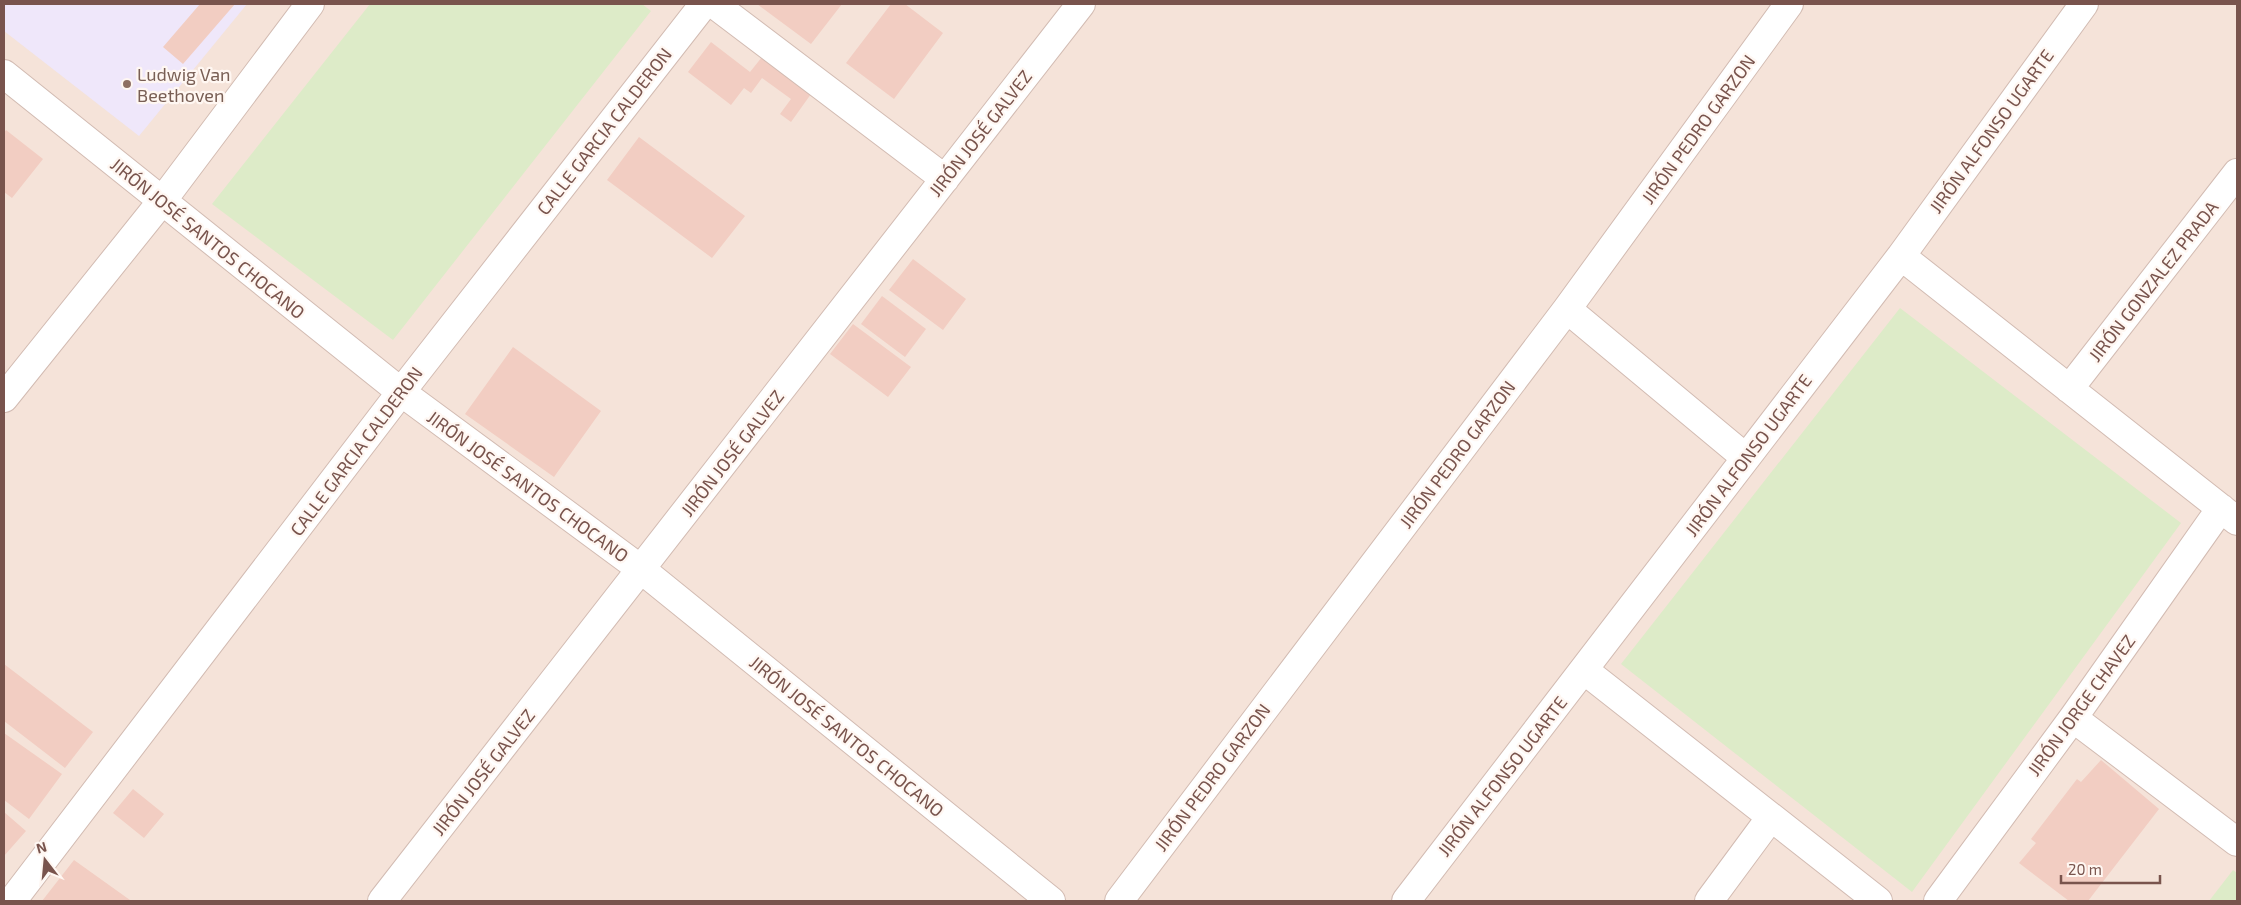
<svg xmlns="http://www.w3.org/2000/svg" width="2241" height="905" font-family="'Exo 2',sans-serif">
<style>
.residential{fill:#f5e3d9}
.education{fill:#efe7fa}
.green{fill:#ddebc8}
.building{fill:#f2cdc2}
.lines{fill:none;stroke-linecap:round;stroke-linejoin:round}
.minor-casing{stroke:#d2bbb2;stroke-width:30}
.minor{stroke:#fff;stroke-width:28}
.education-dot{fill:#8d6e63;stroke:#fff7f2;stroke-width:2}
.labels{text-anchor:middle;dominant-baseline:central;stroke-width:4.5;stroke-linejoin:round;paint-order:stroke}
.education-label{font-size:18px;fill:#785e54;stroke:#fff7f2;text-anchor:start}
.street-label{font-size:18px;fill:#79544d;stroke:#fff7f2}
</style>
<rect width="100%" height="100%" fill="#fdf3eb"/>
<path class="residential" d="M4 4H2237V901H4Z"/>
<path class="education" d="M4 4H247L139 136 4 31Z"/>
<path class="green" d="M370 4H642L651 11 393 340 212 204Z
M1900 308 2181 523 1912 892 1621 664Z
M2233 870 2237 873V901H2209Z"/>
<path class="building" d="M200 4H235L183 64 163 47Z
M757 4H842L811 44Z
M891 4H905L943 33 894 99 846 63Z
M711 42 750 72 762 57 811 94 791 122 780 114 791 99 762 78 751 93 744 88 731 105 688 72Z
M6 130 43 159 12 198 4 192V133Z
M639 137 745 216 712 258 607 180Z
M913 259 966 299 943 330 889 290Z
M882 296 926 329 905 357 861 324Z
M853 324 911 367 888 397 830 354Z
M513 347 601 411 554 477 465 414Z
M4 664 93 732 65 768 4 721Z
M4 733 62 774 29 819 4 800Z
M2101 760 2159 809 2088 901H2069L2019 863 2036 843 2031 839 2077 779 2081 782Z
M133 789 164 814 144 838 113 813Z
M4 812 26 831 4 856Z
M74 860 130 900 129 901H42Z"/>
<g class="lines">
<g class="minor-casing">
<path id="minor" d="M714 4 945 179
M4 74 401 392 642 570 1051 901
M1901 256 2237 521
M1567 309 1746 458
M2069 389 2237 173
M4 398 162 201 310 4
M1584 670 1878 901
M2073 718 2237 842
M12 901 401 392 704 4
M382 901 1081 4
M1119 901 1567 309 1789 4
M1406 901 1901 256 2084 4
M1709 901 1771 817
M1938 901 2073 718 2221 508"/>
</g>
<use href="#minor" class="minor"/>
</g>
<circle class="education-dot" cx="127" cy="84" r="5"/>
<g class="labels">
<g class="education-label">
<text x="137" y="74">Ludwig Van<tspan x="137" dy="21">Beethoven</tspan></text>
</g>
<g class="street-label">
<text transform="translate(1698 129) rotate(-54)">JIRÓN PEDRO GARZON</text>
<text transform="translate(604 131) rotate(-52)">CALLE GARCIA CALDERON</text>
<text transform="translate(1991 131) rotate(-54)">JIRÓN ALFONSO UGARTE</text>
<text transform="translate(980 133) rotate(-52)">JIRÓN JOSÉ GALVEZ</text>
<text transform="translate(208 238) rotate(39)">JIRÓN JOSÉ SANTOS CHOCANO</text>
<text transform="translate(2153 281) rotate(-52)">JIRÓN GONZALEZ PRADA</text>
<text transform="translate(356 451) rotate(-53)">CALLE GARCIA CALDERON</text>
<text transform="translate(732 453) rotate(-52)">JIRÓN JOSÉ GALVEZ</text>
<text transform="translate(1457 454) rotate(-53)">JIRÓN PEDRO GARZON</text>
<text transform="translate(1748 455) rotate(-53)">JIRÓN ALFONSO UGARTE</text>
<text transform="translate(528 486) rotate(36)">JIRÓN JOSÉ SANTOS CHOCANO</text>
<text transform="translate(2081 705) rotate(-54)">JIRÓN JORGE CHAVEZ</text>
<text transform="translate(847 736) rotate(39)">JIRÓN JOSÉ SANTOS CHOCANO</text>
<text transform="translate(483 772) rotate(-52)">JIRÓN JOSÉ GALVEZ</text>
<text transform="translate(1502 776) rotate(-52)">JIRÓN ALFONSO UGARTE</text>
<text transform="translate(1212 777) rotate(-53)">JIRÓN PEDRO GARZON</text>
</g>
</g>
<rect width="2241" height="905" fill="none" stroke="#79544d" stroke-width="10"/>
<g transform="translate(45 860) rotate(344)" stroke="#fff7f2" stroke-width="4" paint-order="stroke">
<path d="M0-4L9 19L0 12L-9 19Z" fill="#79544d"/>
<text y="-8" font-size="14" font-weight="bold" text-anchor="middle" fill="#79544d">N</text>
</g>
<path d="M2061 875v8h99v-8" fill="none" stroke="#79544d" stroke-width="2.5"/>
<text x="2068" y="875" font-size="15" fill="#79544d" stroke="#fff7f2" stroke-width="4" paint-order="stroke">20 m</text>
</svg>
